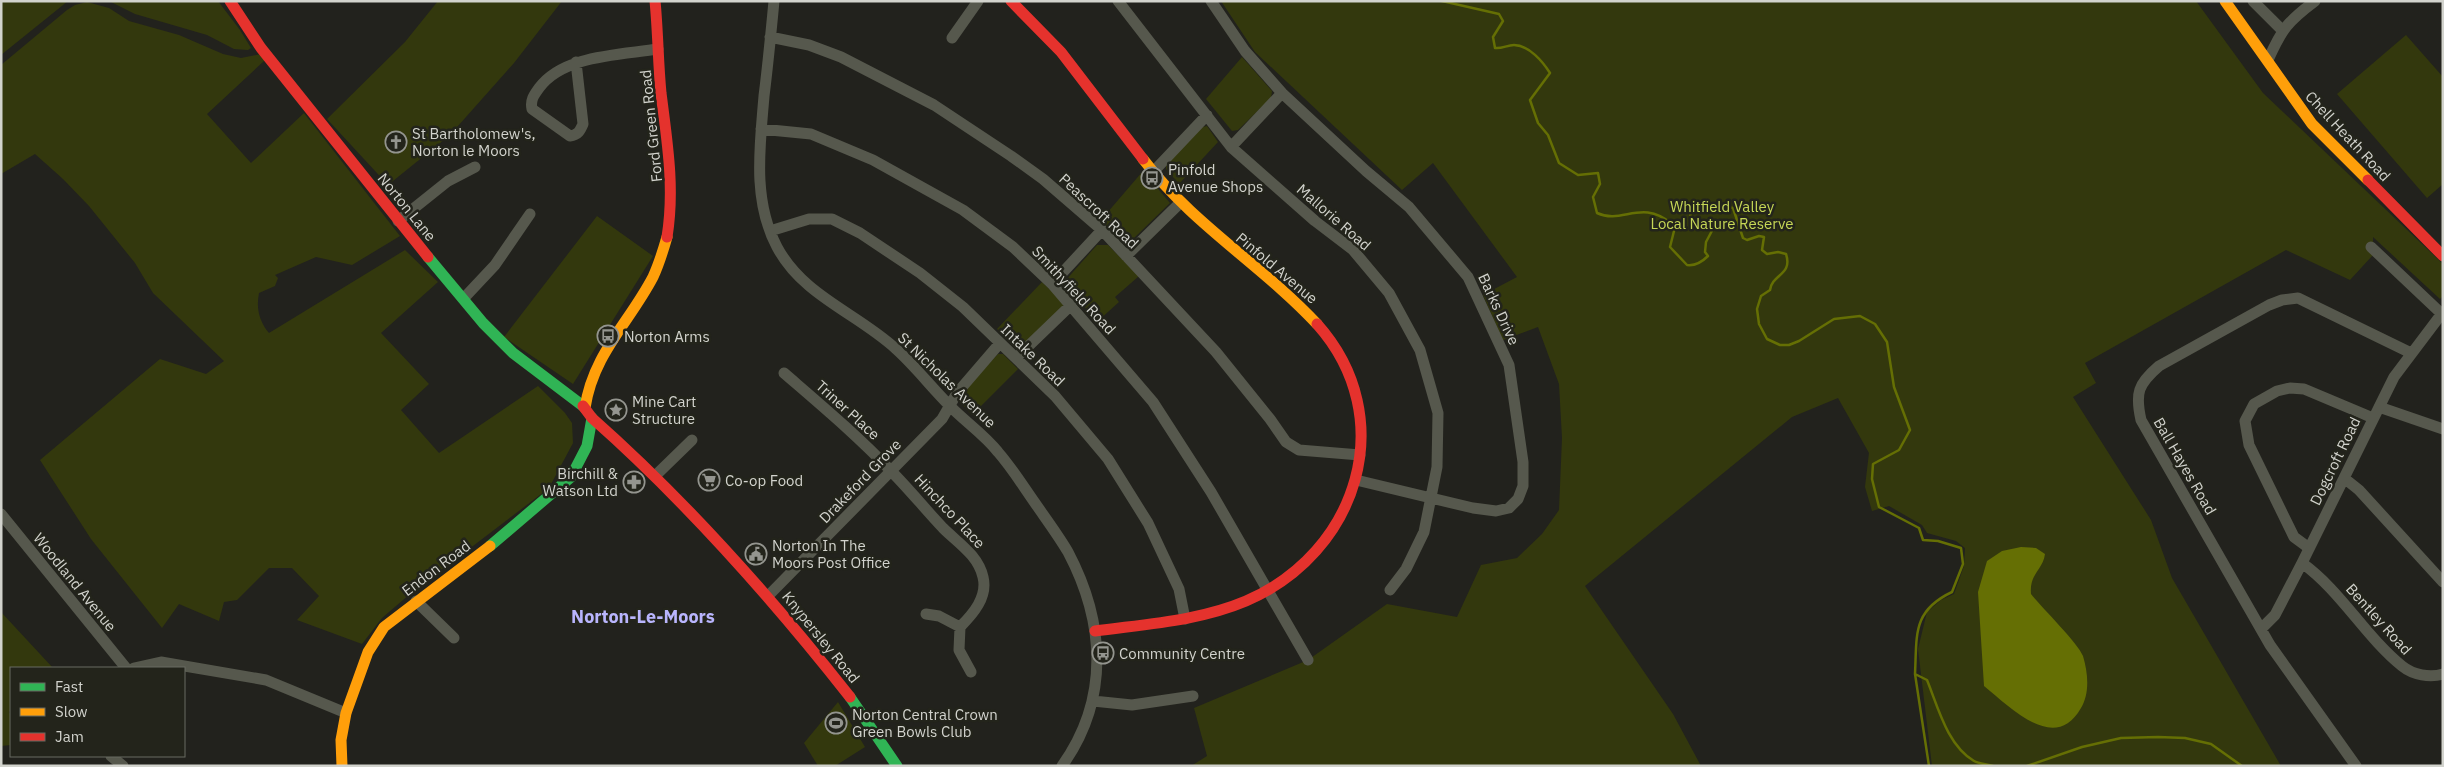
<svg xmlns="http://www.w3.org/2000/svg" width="2444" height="767" font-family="'IBM Plex Sans',sans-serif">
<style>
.green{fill:#33380d}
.water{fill:#656f04}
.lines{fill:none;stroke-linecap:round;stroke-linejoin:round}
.stream{stroke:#656f04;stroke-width:2.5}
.street{stroke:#56584d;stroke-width:11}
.fast{stroke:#30b455;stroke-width:11}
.slow{stroke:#ff9f0a;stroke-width:11}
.jam{stroke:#e5322d;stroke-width:11}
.labels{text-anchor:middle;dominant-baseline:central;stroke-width:5;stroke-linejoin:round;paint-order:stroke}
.street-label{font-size:15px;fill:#d2d3cd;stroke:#23241b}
.poi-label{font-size:15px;fill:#d2d3cd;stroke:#23241b;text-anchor:start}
.park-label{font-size:15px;fill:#c6d756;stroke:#23241b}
.quarter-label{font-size:18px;font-weight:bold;fill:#b9b5fd;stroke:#23241b}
</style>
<rect width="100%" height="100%" fill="#22221d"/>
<path class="green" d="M1 1H68L1 55Z
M109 1H218L240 30 251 48 248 50 234 49 207 35 135 14Z
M438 1H562L514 63 450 135 388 185 327 119 405 42Z
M1221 1H2196L2263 93 2443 264V296L2440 299 2373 237V255L2350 280 2286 250 2085 363 2096 383 2073 397 2151 520 2172 578 2281 766H1932L1918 649 1927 612 1941 600 1954 594 1964 566 1965 548 1956 541 1927 533 1922 525 1889 506 1872 511 1865 487 1869 453 1838 398 1792 417 1585 586 1673 714 1701 766H1191L1207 756 1194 708 1308 660 1387 604 1457 617 1481 565 1517 558 1542 534 1559 510 1562 438 1559 384 1538 327 1503 340 1483 295 1517 277 1433 163 1402 190 1255 52Z
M87 2 109 8 129 21 179 35 223 54 241 58 261 54 265 60 207 114 251 163 304 113 400 236 352 265 316 257 275 275 278 278 275 286 259 293C256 308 259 321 269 333L405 250 438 282 381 333 429 384 401 410 439 453 538 386 565 413 572 423 573 443 549 488 410 594 382 618 362 644 297 620 319 596 292 568H269L237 600 224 602 219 621 179 604 162 628 91 539 40 460 160 359 206 374 224 361 153 293 135 263 89 206 63 179 35 154 1 174V65L67 10 75 5Z
M2406 35 2443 77V184L2427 198 2337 94Z
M1242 57 1272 91 1271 98 1238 130 1232 131 1206 99Z
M1207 126 1218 142 1179 184 1166 169V165L1199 128Z
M1143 171 1170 203 1130 242 1125 243 1101 220Z
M597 216 653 256 573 384 504 337Z
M1097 245H1108L1139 276 1115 297 1119 302 1098 321 1066 288 1065 281Z
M1042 282 1063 302V307L1019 348 997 329Z
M998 354H1003L1018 369 972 415 960 402 958 396Z
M1 612 53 668H11V710L9 712 11 715V745L1 746Z
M838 702 865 747 835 766H818L804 743Z"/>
<path class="water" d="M2021 547 2036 548 2045 554C2043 570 2029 574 2031 594 2042 608 2078 643 2083 656 2088 673 2090 693 2081 708 2055 754 2011 708 1984 686L1978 592 1987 561 2002 551Z"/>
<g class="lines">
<path class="stream" d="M1442 1 1499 14 1503 21 1493 37 1495 48C1502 49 1507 45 1514 45 1529 45 1543 62 1550 73L1530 100 1538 123 1548 135 1559 163 1578 175 1598 173 1600 184 1593 197 1597 213C1623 225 1641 198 1672 224L1674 231 1670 247 1687 265C1695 266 1703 261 1708 256L1705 252 1706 242 1714 227 1711 222 1698 225 1691 220 1690 212 1717 205 1733 208 1743 238 1747 240 1759 236 1764 237 1762 250 1767 254 1778 252 1786 254C1793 275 1772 274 1770 290L1761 296 1757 309 1759 324 1767 339 1780 345H1789L1799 341 1834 319 1860 316 1875 324 1887 342 1894 387 1910 430 1899 450 1873 464 1872 479 1879 507 1919 528 1923 540 1938 541 1961 548 1963 564 1952 592C1912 611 1917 635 1915 674L1927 680C1938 707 1947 745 1974 761 1979 764 1987 764 1993 766
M1915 674 1929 766
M2027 766 2082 747 2121 738 2158 737 2185 738 2211 744 2242 766"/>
<path class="street" d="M774 1C771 33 768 64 764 96 760 146 752 200 777 247 803 296 857 313 896 349 915 366 931 387 949 405 964 421 984 434 998 452 1012 468 1023 486 1035 503 1046 519 1058 535 1068 552 1105 622 1110 699 1062 766
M1118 1 1231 147 1315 221 1353 250 1389 293 1420 350 1438 413 1437 467 1424 532 1406 569 1390 590
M1211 1 1245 51 1282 93 1366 171 1409 207 1468 277 1509 365 1523 462V486L1518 499 1509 508 1496 511 1473 508 1356 480
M2253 1 2282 30
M770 37 809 45 841 57 934 105 1011 156 1043 179 1102 230 1216 352 1270 419 1286 442 1299 450 1360 455
M952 38 978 1
M2268 60C2282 29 2287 22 2315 1
M576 62 583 124C580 131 578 135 570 136L532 109C530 100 534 95 539 88 563 55 620 55 658 49
M761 129 811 134 873 160 963 210 1013 247 1052 284 1153 402 1211 492 1308 660
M1231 147 1282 93
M1154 171 1207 115
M398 221 448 181 475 167
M770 231 809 219H832L860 233 920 273 963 307 1055 396 1108 459 1148 523 1179 589 1185 619
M2371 247 2443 315
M1126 256 1180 203
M1052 284 1102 230
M464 298 495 265 530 214
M1016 358 1071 305
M784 373C821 405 858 436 891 471 909 489 925 509 943 528 958 543 978 555 983 577 988 597 973 614 960 627L959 650 971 672
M2379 407 2443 429
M656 475 692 440
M2344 478 2359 490 2443 582
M1 514 126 668
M2309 548 2294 537 2249 445 2245 421 2254 404 2277 391 2290 388 2304 389 2373 418
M2302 563C2341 591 2365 636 2402 666 2413 675 2430 678 2443 674
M768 596 942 419 957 393 1000 343
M416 601 454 638
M926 614 939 616 960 627
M2262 628 2275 615 2302 563 2394 377 2443 312
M134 668 161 662 266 680 346 713
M1093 701 1132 705 1193 696
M111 756 123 766
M2356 766 2270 645 2141 420C2135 393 2138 384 2159 366L2269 305 2282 300 2298 298 2411 353"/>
<path class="fast" d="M428 257 483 323 513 353 583 406
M490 546 571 477 587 446 592 418
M850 697 897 766"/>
<path class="slow" d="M2225 1 2312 124 2368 180
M1143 159C1192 224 1262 265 1317 324
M585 408C593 354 629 323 653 277 659 264 663 251 667 237
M342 766 341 740 346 713 368 652 384 627 490 546"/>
<path class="jam" d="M230 1 261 48 428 257
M655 1C658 31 658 62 661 93 667 141 675 188 667 237
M1011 1 1061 52 1143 159
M2368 180 2443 256
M583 406 592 418C687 502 771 597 850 697
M1095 631C1146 624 1199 621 1246 601 1358 553 1401 418 1317 324"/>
</g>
<defs>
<g id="church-ring" transform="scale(1.125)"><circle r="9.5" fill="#23241b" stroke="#94958f" stroke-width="1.5"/><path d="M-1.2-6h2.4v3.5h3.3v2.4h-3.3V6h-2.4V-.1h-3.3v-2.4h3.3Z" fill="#94958f"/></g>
<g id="bus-ring" transform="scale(1.125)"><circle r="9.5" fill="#23241b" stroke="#94958f" stroke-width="1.5"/><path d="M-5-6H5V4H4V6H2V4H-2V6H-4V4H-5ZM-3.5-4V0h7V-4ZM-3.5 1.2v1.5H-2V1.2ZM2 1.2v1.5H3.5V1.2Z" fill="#94958f"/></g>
<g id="sight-ring" transform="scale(1.125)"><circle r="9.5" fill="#23241b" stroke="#94958f" stroke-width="1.5"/><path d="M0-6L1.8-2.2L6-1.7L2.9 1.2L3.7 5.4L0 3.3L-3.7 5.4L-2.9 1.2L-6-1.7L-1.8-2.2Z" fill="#94958f"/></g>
<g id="supermarket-ring" transform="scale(1.125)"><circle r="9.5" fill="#23241b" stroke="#94958f" stroke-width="1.5"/><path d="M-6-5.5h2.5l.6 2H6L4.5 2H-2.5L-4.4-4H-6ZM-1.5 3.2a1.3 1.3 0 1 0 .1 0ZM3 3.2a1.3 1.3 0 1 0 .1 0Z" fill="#94958f"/></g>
<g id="pharmacy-ring" transform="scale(1.125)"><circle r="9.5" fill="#23241b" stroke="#94958f" stroke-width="1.5"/><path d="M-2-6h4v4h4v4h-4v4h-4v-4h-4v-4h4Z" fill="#94958f"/></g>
<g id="civic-ring" transform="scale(1.125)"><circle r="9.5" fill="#23241b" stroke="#94958f" stroke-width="1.5"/><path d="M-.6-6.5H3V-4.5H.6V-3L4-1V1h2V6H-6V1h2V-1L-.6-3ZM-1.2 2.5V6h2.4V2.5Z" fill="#94958f"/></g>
<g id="stadium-ring" transform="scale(1.125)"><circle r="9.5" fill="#23241b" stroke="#94958f" stroke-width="1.5"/><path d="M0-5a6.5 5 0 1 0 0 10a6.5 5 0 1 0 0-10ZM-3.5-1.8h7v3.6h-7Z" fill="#94958f"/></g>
</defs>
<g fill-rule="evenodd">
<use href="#church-ring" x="396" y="142"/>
<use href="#bus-ring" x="1152" y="178"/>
<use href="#bus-ring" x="608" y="336"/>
<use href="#sight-ring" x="616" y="410"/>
<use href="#supermarket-ring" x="709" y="480"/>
<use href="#pharmacy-ring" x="634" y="482"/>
<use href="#civic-ring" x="756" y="554"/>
<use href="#bus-ring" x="1103" y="653"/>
<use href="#stadium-ring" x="836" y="723"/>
</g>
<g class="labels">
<g class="street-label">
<text transform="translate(651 126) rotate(-96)">Ford Green Road</text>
<text transform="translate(2348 136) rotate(47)">Chell Heath Road</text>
<text transform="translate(407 207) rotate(51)">Norton Lane</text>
<text transform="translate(1099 211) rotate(43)">Peascroft Road</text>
<text transform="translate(1334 217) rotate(41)">Mallorie Road</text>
<text transform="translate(1277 268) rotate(40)">Pinfold Avenue</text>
<text transform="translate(1074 290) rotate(47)">Smithyfield Road</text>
<text transform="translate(1499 309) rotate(65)">Barks Drive</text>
<text transform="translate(1033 355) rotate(44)">Intake Road</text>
<text transform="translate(947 380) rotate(44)">St Nicholas Avenue</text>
<text transform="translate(848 410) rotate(42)">Triner Place</text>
<text transform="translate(2335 461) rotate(-64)">Dogcroft Road</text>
<text transform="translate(2185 466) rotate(60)">Ball Hayes Road</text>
<text transform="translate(860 481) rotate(-46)">Drakeford Grove</text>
<text transform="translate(950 511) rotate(47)">Hinchco Place</text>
<text transform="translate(436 568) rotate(-37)">Endon Road</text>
<text transform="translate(75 582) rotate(51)">Woodland Avenue</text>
<text transform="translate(2379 619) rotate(48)">Bentley Road</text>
<text transform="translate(821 637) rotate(51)">Knypersley Road</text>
</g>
<g class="poi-label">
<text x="412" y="133">St Bartholomew's,<tspan x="412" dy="17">Norton le Moors</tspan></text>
<text x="1168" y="169">Pinfold<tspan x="1168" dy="17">Avenue Shops</tspan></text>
<text x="624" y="336">Norton Arms</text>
<text x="632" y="401">Mine Cart<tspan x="632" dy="17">Structure</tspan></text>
<text x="618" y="473" text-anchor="end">Birchill &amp;<tspan x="618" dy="17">Watson Ltd</tspan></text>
<text x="725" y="480">Co-op Food</text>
<text x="772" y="545">Norton In The<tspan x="772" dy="17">Moors Post Office</tspan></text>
<text x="1119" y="653">Community Centre</text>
<text x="852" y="714">Norton Central Crown<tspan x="852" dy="17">Green Bowls Club</tspan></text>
</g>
<g class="park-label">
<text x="1722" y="206">Whitfield Valley<tspan x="1722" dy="17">Local Nature Reserve</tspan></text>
</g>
<g class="quarter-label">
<text x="643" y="616">Norton-Le-Moors</text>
</g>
</g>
<rect width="2444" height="767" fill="none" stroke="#d2d3cd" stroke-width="5"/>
<rect x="10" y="667" width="175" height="90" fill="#23241b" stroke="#696a62"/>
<rect x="20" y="683" width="25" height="8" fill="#30b455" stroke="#696a62"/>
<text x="55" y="692" font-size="15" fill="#d2d3cd">Fast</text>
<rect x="20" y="708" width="25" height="8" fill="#ff9f0a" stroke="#696a62"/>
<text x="55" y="717" font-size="15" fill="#d2d3cd">Slow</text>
<rect x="20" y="733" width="25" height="8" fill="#e5322d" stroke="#696a62"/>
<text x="55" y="742" font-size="15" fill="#d2d3cd">Jam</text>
</svg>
